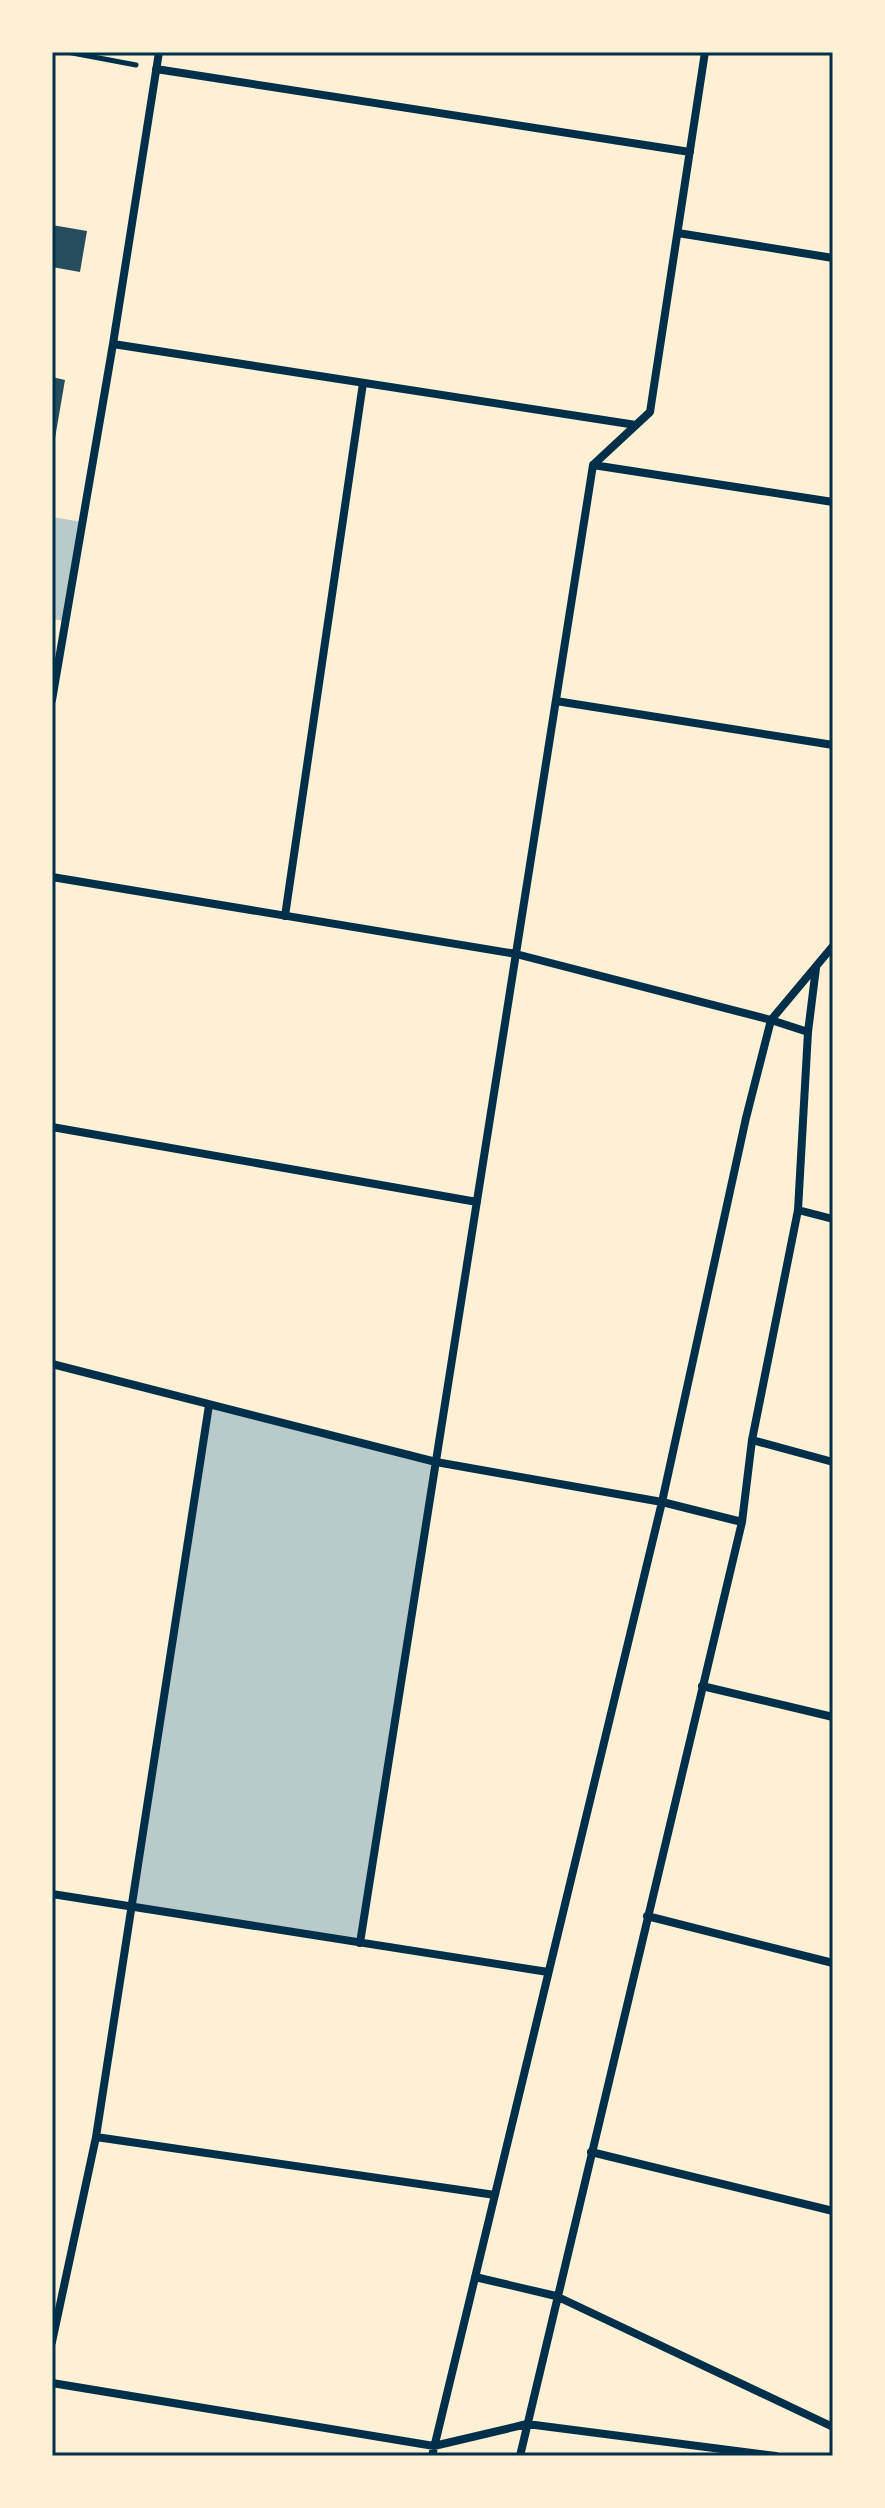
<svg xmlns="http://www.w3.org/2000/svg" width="885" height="2508" font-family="'Fira Sans',sans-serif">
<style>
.green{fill:#b9caca}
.building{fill:#264d5e}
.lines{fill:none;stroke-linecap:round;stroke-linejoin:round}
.path{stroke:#003049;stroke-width:5}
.minor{stroke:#003049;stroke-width:8}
.neatline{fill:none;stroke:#003049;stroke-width:3}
</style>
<rect width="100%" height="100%" fill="#fdf0d5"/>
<path class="green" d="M52 517 82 522 65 621 52 619Z
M209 1405 436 1462 360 1943 133 1908Z"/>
<path class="building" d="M52 225 87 231 80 272 52 267Z
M52 377 65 380 54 444H52Z"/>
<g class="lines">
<path class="path" d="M67 52 136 65"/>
<path class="minor" d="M156 69 690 152
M678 233 833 258
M113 344 636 425
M593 465 833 502
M52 700 113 344 159 52
M556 701 833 745
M52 877 516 954 771 1020 808 1032
M285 916 363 383
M52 1127 477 1202
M798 1210 833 1219
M52 1364 436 1462 662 1502 742 1522
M752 1440 833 1462
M702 1686 833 1717
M52 1894 548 1972
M647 1916 833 1963
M360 1943 593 465 650 412 705 52
M96 2137 495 2195
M591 2152 833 2211
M475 2277 556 2296 833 2427
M52 2342 96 2137 209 1405
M52 2383 434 2446 527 2424 776 2456
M432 2456 662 1502 746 1118 771 1020 833 946
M520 2456 742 1522 752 1440 798 1210 808 1032 816 968"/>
</g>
<rect width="885" height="2508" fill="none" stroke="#fdf0d5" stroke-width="108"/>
<rect x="54" y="54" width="777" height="2400" class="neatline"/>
</svg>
